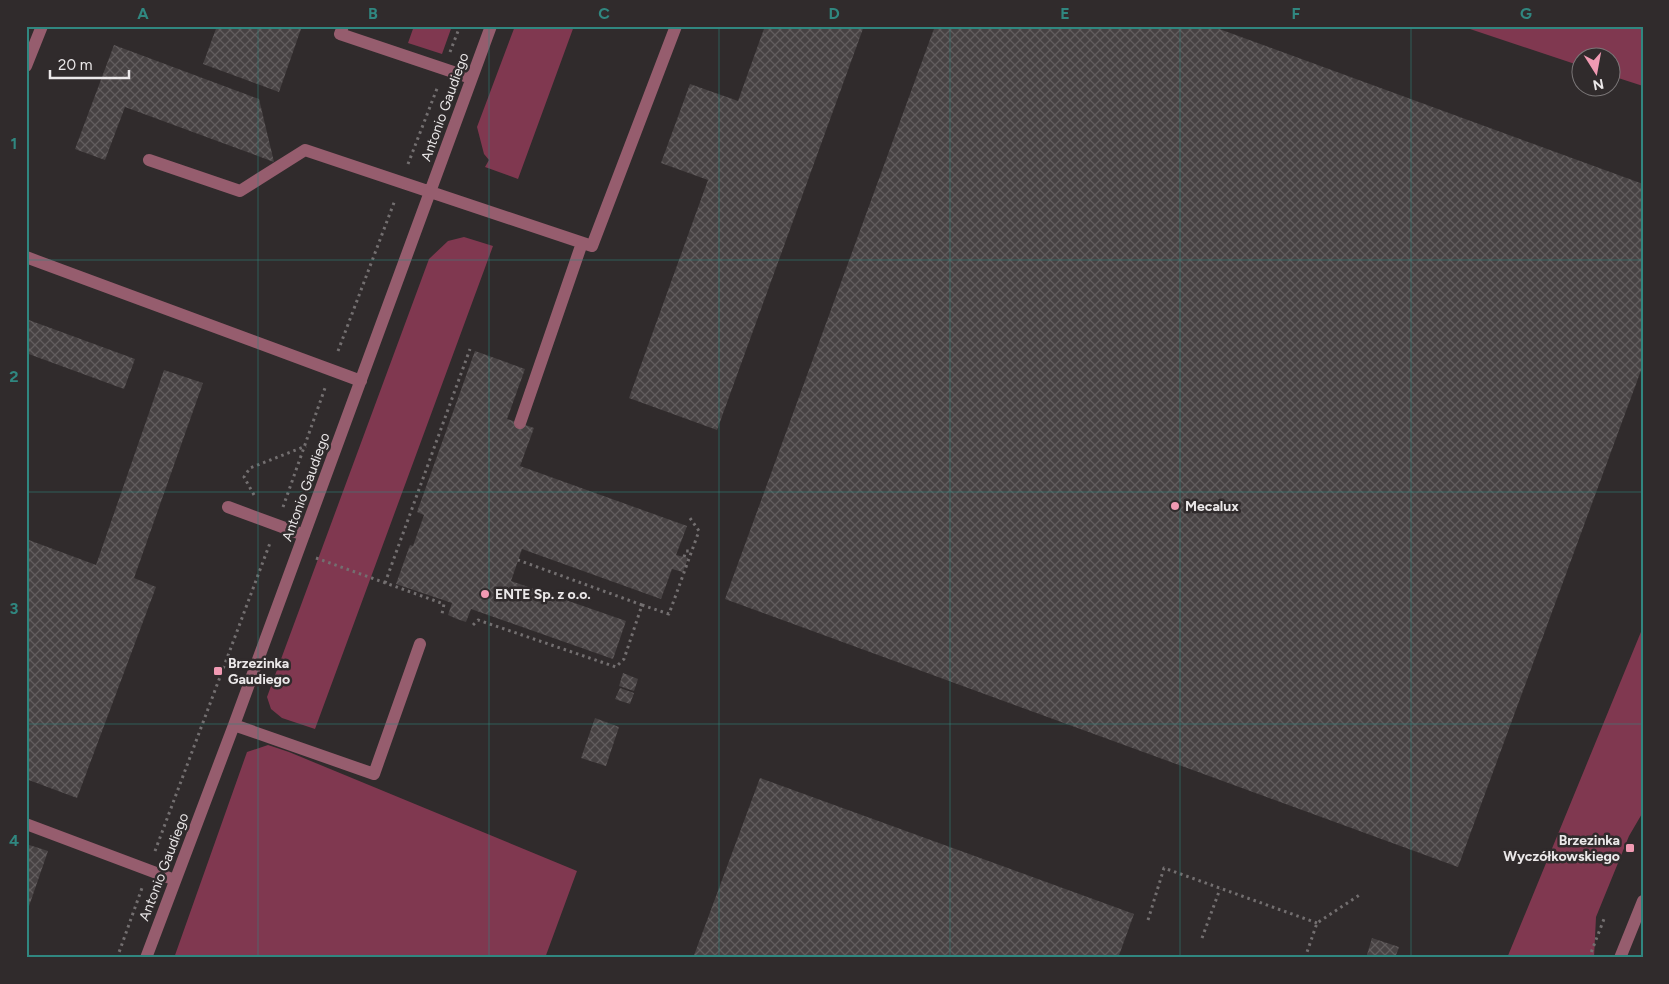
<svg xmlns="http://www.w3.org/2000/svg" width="1669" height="984" font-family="Figtree,sans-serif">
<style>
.grass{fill:#803850}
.building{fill:url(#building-cross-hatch)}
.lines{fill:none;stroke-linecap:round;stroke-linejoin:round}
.path{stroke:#736f70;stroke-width:3;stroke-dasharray:2.5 4;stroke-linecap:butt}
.minor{stroke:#965d6e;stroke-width:12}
.grid{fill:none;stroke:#308780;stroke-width:1;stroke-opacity:0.55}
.poi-dot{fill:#f19ab3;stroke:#302b2c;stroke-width:2}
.labels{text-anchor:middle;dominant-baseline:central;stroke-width:5;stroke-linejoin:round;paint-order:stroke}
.street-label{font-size:14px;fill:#ebe8e9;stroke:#302b2c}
.poi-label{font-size:14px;font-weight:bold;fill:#ebe8e9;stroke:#302b2c;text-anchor:start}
.neatline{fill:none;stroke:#308780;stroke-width:2}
.grid-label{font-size:16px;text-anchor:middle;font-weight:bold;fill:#308780}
</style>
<defs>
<pattern id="building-cross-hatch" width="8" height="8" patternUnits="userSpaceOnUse" patternTransform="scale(1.25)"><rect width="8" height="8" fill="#474243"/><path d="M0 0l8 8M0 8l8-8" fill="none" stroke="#625d5e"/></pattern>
</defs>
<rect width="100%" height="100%" fill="#302b2c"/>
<path class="grass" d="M414 26H452L442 54 408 43Z
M515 26H574L518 179 485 167 489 160 484 154 477 127Z
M1461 26H1643V86L1612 76V58H1582L1581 66Z
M464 237 493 246 315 729 282 718 271 709 267 697 429 259 448 241Z
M1643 627V812L1629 836 1596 917 1594 958H1507Z
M268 745 289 752 577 871 545 958H174L247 752Z"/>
<path class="building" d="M217 26H302L279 92 203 64Z
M765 26H864L717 430 629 398 708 180 661 163 690 84 738 101Z
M935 26H1211L1643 184V365L1458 867 725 599Z
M114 45 259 99 274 162 125 107 105 160 75 149Z
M26 319 135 359 124 389 26 353Z
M475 351 525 369 507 419 534 428 520 466 687 526 676 555 688 558 683 572 672 569 661 599 522 549 511 581 626 621 613 659 471 609 466 622 457 619 448 615 452 603 396 584 410 545 413 546 424 515 417 512Z
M164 370 203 383 134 578 156 587 77 798 26 779V539L96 565Z
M623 673 638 679 634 691 619 686Z
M620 688 634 693 630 704 615 699Z
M595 718 619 727 606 766 581 758Z
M760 778 1134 914 1118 958H693Z
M26 844 48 851 27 912H26Z
M1372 938 1399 947 1395 958H1366Z"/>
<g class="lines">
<path class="path" d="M450 52 460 26
M408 164 438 86
M338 351 395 200
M254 495 244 477 250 468 306 446
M283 507 325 388
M684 557 686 551H692
M316 558 444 604 442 614
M385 583 470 349
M642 605 669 614 699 531 690 518
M473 625 478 620 616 667 624 659 642 605 518 560
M155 851 270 543
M1148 920 1164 868 1317 923
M1202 938 1220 889
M117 958 142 888
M1305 958 1317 923 1361 894
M1589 958 1604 919"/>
<path class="minor" d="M343 26 340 34 471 78
M26 66 42 26
M149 160 240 191 305 150 592 246 676 26
M26 257 361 381
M520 423 582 243
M228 507 304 535
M234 725 374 774 420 644
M26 824 175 880
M146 958 234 725 491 26
M1620 958 1643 901"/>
</g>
<path class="grid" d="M258 26V958M489 26V958M719 26V958M950 26V958M1180 26V958M1411 26V958M26 260H1643M26 492H1643M26 724H1643"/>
<g class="poi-dot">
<circle cx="1175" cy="506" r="5"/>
<circle cx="485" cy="594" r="5"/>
<rect x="213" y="666" width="10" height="10" rx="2.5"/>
<rect x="1625" y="843" width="10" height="10" rx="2.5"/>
</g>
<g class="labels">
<g class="street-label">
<text transform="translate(445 107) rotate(-70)">Antonio Gaudiego</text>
<text transform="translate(306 487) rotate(-70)">Antonio Gaudiego</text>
<text transform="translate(164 867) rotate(-69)">Antonio Gaudiego</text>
</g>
<g class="poi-label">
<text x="1185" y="506">Mecalux</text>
<text x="495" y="594">ENTE Sp. z o.o.</text>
<text x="228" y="663">Brzezinka<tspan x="228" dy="16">Gaudiego</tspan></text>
<text x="1620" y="840" text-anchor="end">Brzezinka<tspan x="1620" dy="16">Wyczółkowskiego</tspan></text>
</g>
</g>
<rect width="1669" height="984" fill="none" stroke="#302b2c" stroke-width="55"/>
<g transform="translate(1596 72) rotate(169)"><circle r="24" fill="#302b2c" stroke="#7b7778"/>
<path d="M0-4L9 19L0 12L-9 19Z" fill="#f19ab3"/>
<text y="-8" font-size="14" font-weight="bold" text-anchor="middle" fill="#ebe8e9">N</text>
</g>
<path d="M50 70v8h79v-8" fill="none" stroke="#ebe8e9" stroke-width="2.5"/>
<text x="58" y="70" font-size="15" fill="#ebe8e9" stroke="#302b2c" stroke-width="4" paint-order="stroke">20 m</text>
<rect x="28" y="28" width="1614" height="928" class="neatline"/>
<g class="grid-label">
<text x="143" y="19">A</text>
<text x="373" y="19">B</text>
<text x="604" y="19">C</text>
<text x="834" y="19">D</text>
<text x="1065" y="19">E</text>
<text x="1296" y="19">F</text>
<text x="1526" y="19">G</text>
<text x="14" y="149">1</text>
<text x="14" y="382">2</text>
<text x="14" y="614">3</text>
<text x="14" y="846">4</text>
</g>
</svg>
